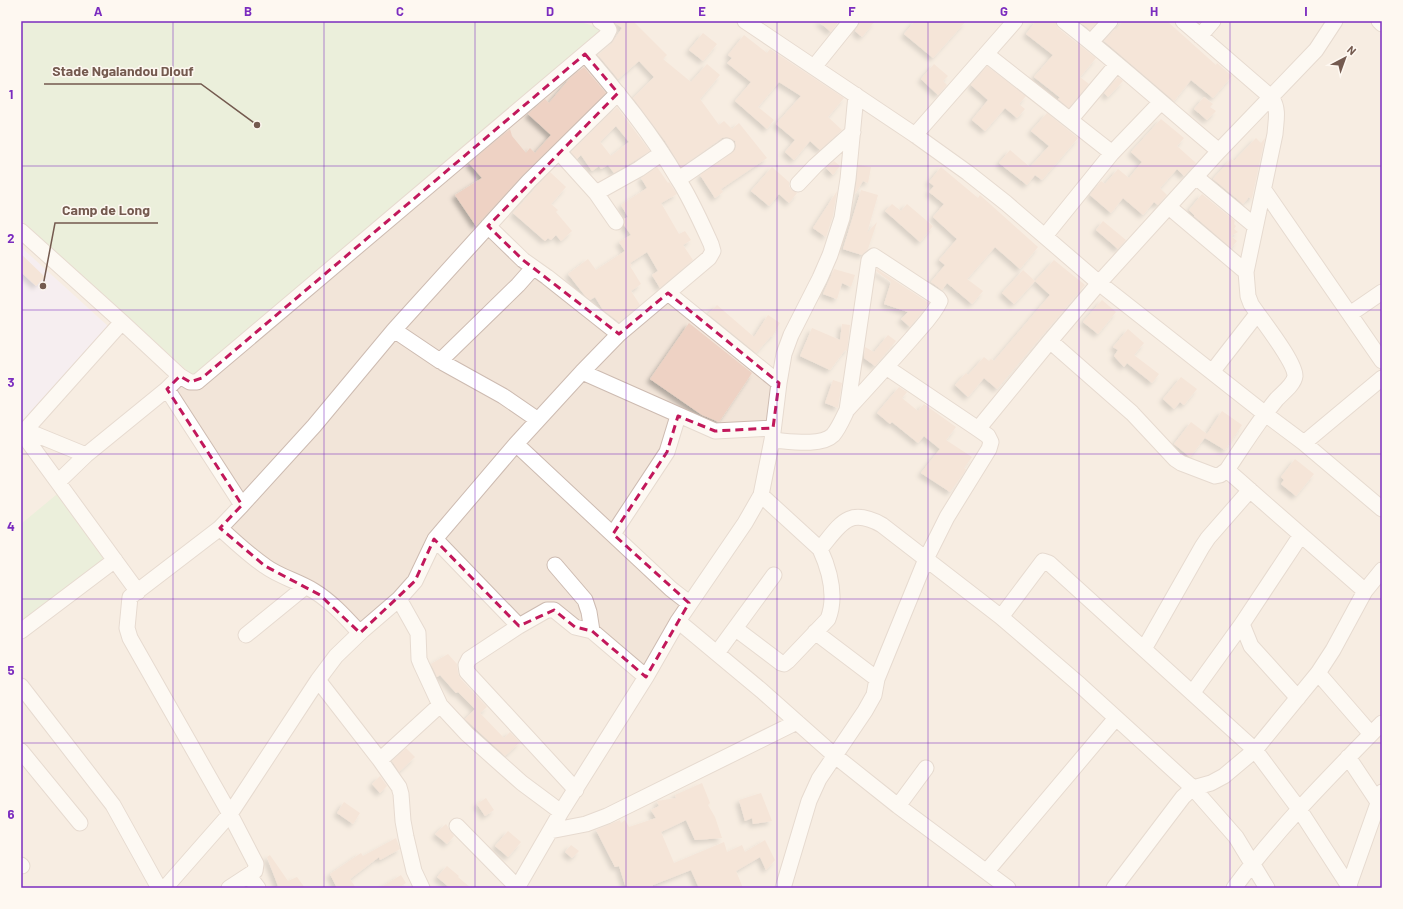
<svg xmlns="http://www.w3.org/2000/svg" width="1403" height="909" font-family="Barlow,sans-serif">
<style>
.residential{fill:#f2e5d9}
.education{fill:#f0e7f8}
.green{fill:#d8e8c9}
.building{fill:#eed2c4;fill-rule:evenodd;filter:url(#shadow)}
.lines{fill:none;stroke-linecap:round;stroke-linejoin:round}
.minor-casing{stroke:#cdbbb1;stroke-width:17}
.minor{stroke:#fff;stroke-width:15}
.marked{fill:none;stroke:#c2185b;stroke-width:3;stroke-dasharray:8 5;stroke-linejoin:round}
.grid{fill:none;stroke:#7b2cbf;stroke-width:1;stroke-opacity:0.55}
.leader{fill:none;stroke:#745a4f;stroke-width:1.5}
.callout-dot{fill:#745a4f;stroke:#fef8f1;stroke-width:1.5}
.callout-label{font-size:14px;text-anchor:middle;font-weight:bold;fill:#745a4f;stroke:#fef8f1;stroke-width:3;stroke-linejoin:round;paint-order:stroke}
.neatline{fill:none;stroke:#7b2cbf;stroke-width:1.5}
.grid-label{font-size:13px;text-anchor:middle;font-weight:bold;fill:#7b2cbf}
</style>
<defs>
<filter id="shadow"><feDropShadow dx="-3.5" dy="3.5" stdDeviation="2" flood-color="#0004"/></filter>
</defs>
<rect width="100%" height="100%" fill="#fbf4ea"/>
<path class="residential" d="M21 21H1382V888H21Z"/>
<path class="education" d="M21 247 108 326 21 423Z"/>
<path class="green" d="M21 21H577L604 29 194 377 21 220Z
M62 490 114 560 21 632V524Z"/>
<path class="building" d="M614 21H633L667 55 663 59 691 82 707 64 720 75 700 99 719 125 724 121 732 129 739 123 767 158 721 189 723 192 715 198 700 175 732 153 735 150 736 146 735 141 730 138 726 137 722 138 681 167 665 141 633 98 654 77 639 61 618 79 598 55 612 43 622 28Z
M818 21H839L831 32Z
M860 21H875L862 37 855 31 858 26Z
M915 21H966L933 58 904 34Z
M1036 21H1055L1058 28 1096 58 1080 77 1089 84 1069 108 1058 99 1060 98 1058 96 1034 77 1053 55 1026 34Z
M1079 21H1098L1090 30Z
M1123 21H1167L1216 65 1217 63 1232 76 1213 98 1191 80 1174 101 1104 41 1115 29 1116 30Z
M703 33 717 44 703 61 689 50Z
M744 35 767 53 770 49 844 98 828 117 842 130 820 150 810 141 794 160 785 152 795 140 776 124 801 96 779 82 758 107 774 120 767 129 735 101 751 82 727 63 732 58 728 55Z
M934 64 948 76 943 81 947 85 938 95 921 79Z
M987 66 1026 96 1019 104 1025 109 1017 118 1005 108 985 131 972 120 988 100 971 85Z
M584 67 606 93 523 175 476 226 455 195 482 178 469 163 510 129 512 136 526 153 530 148 535 153 551 135 528 114 545 99 549 103 571 77Z
M1118 77 1123 81 1108 97 1104 93Z
M1204 97 1213 104 1210 107 1216 111 1207 120 1194 109Z
M617 107 650 151 634 161 614 173 608 165 601 169 599 166 592 171 581 155 577 159 571 152ZM616 126 629 142 611 156 600 142Z
M1047 113 1078 138 1042 180 1035 175 1027 185 999 163 1010 150 1030 167 1049 146 1031 131Z
M1161 119 1184 138 1177 146 1196 163 1184 176 1177 169 1160 188 1167 195 1158 205 1154 202 1143 215 1123 198 1111 213 1090 195 1101 181 1105 184 1118 169 1129 178 1142 162 1131 152Z
M1256 138 1261 143 1265 138 1252 198 1251 199 1249 197 1243 204 1213 179 1231 159 1234 161Z
M834 161 840 166 833 175 826 168Z
M858 165 871 167 868 183 863 181 855 194Z
M657 167 668 183 669 182 677 194 661 203 679 234 685 231 691 240 683 245 693 260 660 288 652 275 658 271 647 252 630 263 632 265 630 266 641 284 631 291 640 305 619 322 603 310 595 297 590 300 586 297 568 274 588 259 596 270 625 251 619 242 631 235 624 225V219L628 217 621 205 647 188 641 178Z
M772 167 789 182V186L792 190 797 193 789 203 779 194 769 206 751 191Z
M941 167 978 198 980 195 1038 247 1020 269 995 247 967 279 983 291 972 304 947 283 942 290 931 282 945 265 939 260 957 239 933 217 944 204 929 192 934 186 929 182Z
M550 172 566 187 551 204 558 210 556 212 572 231 561 241 556 235 551 240 548 238 545 241 513 213Z
M861 190 878 195 867 233 877 222 868 249 862 255 843 249Z
M837 191 833 216 826 237 813 228Z
M1202 194 1235 221 1234 224 1236 226 1234 229 1238 232 1231 236 1237 241 1231 248 1194 216V215L1189 210Z
M892 204 901 211 907 204 933 226 920 242 885 211Z
M1103 221 1126 240 1118 249 1096 230Z
M21 254 45 277 36 286 21 272Z
M1054 260 1085 285 997 389 984 378 968 397 955 385 966 373 968 375 984 357 989 361 991 359 994 361 1050 295 1035 281 1014 304 1002 293 1023 270 1035 281Z
M834 269 855 275 851 287 842 283 837 299 823 294Z
M877 269 929 303 910 327 901 319 908 312 884 304 891 282 876 271Z
M1102 300 1116 312 1098 334 1083 322Z
M717 305 754 337 768 315 780 323 772 337 771 336 756 353 708 314Z
M689 323 752 373 719 422 702 415 650 379Z
M842 324 850 325 847 351 845 350 830 370 800 356 812 328 840 340Z
M1128 329 1144 343 1134 355 1159 374 1152 383 1127 363 1124 367 1114 356 1118 350 1113 347Z
M888 335 896 341 875 366 864 358 865 347 874 352Z
M1181 377 1197 389 1184 405 1180 402 1174 409 1163 399Z
M833 380 842 383 838 408 825 403Z
M899 387 907 392 902 398 918 411 924 404 956 427 946 440 972 457 964 468 966 469 964 473 950 492 921 473 940 449 924 436 918 443 892 422 890 424 877 413Z
M1222 411 1242 425 1225 450 1205 438 1207 435 1190 457 1174 444 1191 422 1207 434Z
M1295 459 1314 474 1296 496 1281 484 1284 480 1281 477Z
M448 654 457 664 458 673 460 678 487 707 480 713 504 738 510 732 520 742 505 756 465 719 475 709 458 692 456 693 440 675 437 677 431 664Z
M406 748 415 757 399 772 392 761Z
M380 776 387 786 380 793 372 784Z
M702 783 710 803 708 805 715 817 722 838 695 840 686 820 661 832 674 863 724 842 727 852 742 845 745 852 765 840 775 860 766 870 760 857 736 871 743 888H699L691 870 653 885 652 888H626L619 866 615 867 596 830 620 820 621 823 625 820 629 827 656 818 651 810 659 806 657 801 676 798 675 795Z
M761 793 772 821 753 824 752 818 745 821 739 800Z
M486 798 494 810 485 816 477 804Z
M344 802 360 813 353 824 337 813Z
M446 824 454 836 447 844 435 834Z
M508 831 521 842 508 857 495 846Z
M396 838 400 849 380 860 379 857 350 879 356 888H337L330 874 361 853 363 856Z
M571 845 579 851 572 858 565 852Z
M270 855 288 881 297 877 305 888H275L278 886 267 857Z
M447 866 459 876 458 877 471 888H450L437 877Z
M401 875 406 883 398 888H380Z"/>
<g class="lines">
<g class="minor-casing">
<path id="minor" d="M745 21 915 135 968 173 1006 203 1099 283 1264 413 1304 443 1382 509
M1064 21C1117 62 1167 108 1219 151
M1379 21 1382 24
M1200 36 1213 21
M1091 42 1110 21
M986 54 1112 153
M814 67 851 21
M1070 120 1117 64
M915 135 1015 21
M559 152 596 193 616 222
M1196 177 1255 226
M679 179 727 146
M798 184 815 166 853 132
M1264 190 1382 361
M596 193 639 169 662 153
M1169 207 1246 272
M488 226 523 260 547 277 619 334
M21 231 122 322 180 376 190 382H197L606 36 609 30 606 25 600 21
M1045 236 1112 153 1160 103
M668 293 779 383
M1350 314 1382 292
M394 330 440 361 503 396 538 420
M1050 341 1132 413 1175 459 1181 463 1215 476 1220 475 1227 470C1243 446 1258 422 1276 400 1281 394 1294 385 1295 376 1295 361 1260 318 1251 304L1248 296 1246 272 1275 134C1276 120 1279 110 1272 98L1183 21
M440 361 518 285 533 268
M582 372 715 431 773 428
M1212 372 1257 314
M167 389 242 505
M978 429 1050 341 1099 283 1219 151 1316 50 1335 21
M25 430 86 455
M22 433 138 592
M21 435 122 322
M772 440C788 441 821 447 833 435 839 428 843 418 847 410L869 260 874 256 938 298 940 301C934 315 921 327 912 338 890 363 869 386 847 410
M1304 443 1382 378
M516 444 671 589 689 603
M1227 470 1365 591
M58 482 86 455 167 389 180 376
M220 528C234 541 249 555 265 566 280 577 298 581 314 591 332 602 346 618 360 633
M613 534 667 452 678 416
M435 539 519 626
M820 549C840 525 848 506 882 525L1001 617 1080 685 1193 788 1236 837 1267 888
M555 565 585 600 589 612 592 631
M399 599 418 633 419 659 421 664 440 705 467 734 522 783 561 812
M1001 617 1043 561 1049 563 1255 750 1299 809 1350 888
M678 621 762 691 834 755 898 806 1008 888
M1242 624 1251 646 1298 698
M736 629 781 663 784 664 788 661 828 619C837 596 830 571 820 549L761 495
M21 631 115 560
M815 632 877 679
M246 635 305 587
M1144 649 1202 547 1208 538 1250 490
M717 653 774 575
M1318 673 1371 734
M318 680 380 760 399 787 401 794 403 821 406 837 414 871 422 888
M21 686 113 805 159 888
M1193 692 1242 624 1301 535
M21 751 80 823
M1348 757 1382 808
M380 760 440 705
M576 790 467 672 466 665 469 659 519 626 547 610H554L575 627 592 631 646 677
M898 806 926 768
M457 826 517 887
M550 831 586 824 607 816 797 722
M21 865 22 866
M987 871 1116 718
M249 876 258 888
M165 888 230 814 318 680 336 656 363 630 399 599 415 581 435 539 516 444 582 372 619 334 709 258 713 251 711 244C701 222 691 199 678 179 652 134 619 94 585 54
M229 888 255 871 256 864 230 814 130 638 127 628 130 597 220 528 242 505 314 426 394 330 529 181 618 93
M517 888 561 812 646 677 678 621 745 523 761 495 772 440 779 383 784 354 791 335 820 278 830 255 842 218 848 179 856 95
M783 888 809 801 819 779 865 711 874 695 877 679 926 559 947 517 989 449 991 442 988 436 978 429 886 367
M1114 888 1183 797 1193 788 1211 783 1224 776 1255 750 1318 673 1333 650 1365 591 1382 570
M1234 888C1278 828 1330 776 1382 723
M1348 888 1382 792"/>
</g>
<use href="#minor" class="minor"/>
</g>
<path d="M0 0H1403V909H0ZM585 54 618 93 488 226 523 260 619 334 668 293 779 383 773 428 715 431 678 416 667 452 613 534 689 603 646 677 592 631 575 627 554 610 519 626 434 539 415 581 360 633 320 595 265 566 220 528 242 505 167 389 180 376 190 382 202 378Z" fill="#fbf4ea" fill-opacity=".55" fill-rule="evenodd"/>
<path class="marked" d="M585 54 618 93 488 226 523 260 619 334 668 293 779 383 773 428 715 431 678 416 667 452 613 534 689 603 646 677 592 631 575 627 554 610 519 626 434 539 415 581 360 633 320 595 265 566 220 528 242 505 167 389 180 376 190 382 202 378Z"/>
<path class="grid" d="M173 21V888M324 21V888M475 21V888M626 21V888M777 21V888M928 21V888M1079 21V888M1230 21V888M21 166H1382M21 310H1382M21 454H1382M21 599H1382M21 743H1382"/>
<path class="leader" d="M257 125L201 84H44M43 286L55 223H158"/>
<g class="callout-dot">
<circle cx="257" cy="125" r="4"/>
<circle cx="43" cy="286" r="4"/>
</g>
<g class="callout-label">
<text x="123" y="76">Stade Ngalandou Diouf</text>
<text x="106" y="215">Camp de Long</text>
</g>
<rect width="1403" height="909" fill="none" stroke="#fef8f1" stroke-width="44"/>
<g transform="translate(1345 58) rotate(41)" stroke="#fef8f1" stroke-width="3" paint-order="stroke">
<path d="M0-3L7 15L0 10L-7 15Z" fill="#745a4f"/>
<text y="-6" font-size="11" font-weight="bold" text-anchor="middle" fill="#745a4f">N</text>
</g>
<rect x="22" y="22" width="1359" height="865" class="neatline"/>
<g class="grid-label">
<text x="98" y="16">A</text>
<text x="248" y="16">B</text>
<text x="400" y="16">C</text>
<text x="550" y="16">D</text>
<text x="702" y="16">E</text>
<text x="852" y="16">F</text>
<text x="1004" y="16">G</text>
<text x="1154" y="16">H</text>
<text x="1306" y="16">I</text>
<text x="11" y="99">1</text>
<text x="11" y="243">2</text>
<text x="11" y="387">3</text>
<text x="11" y="531">4</text>
<text x="11" y="675">5</text>
<text x="11" y="819">6</text>
</g>
</svg>
